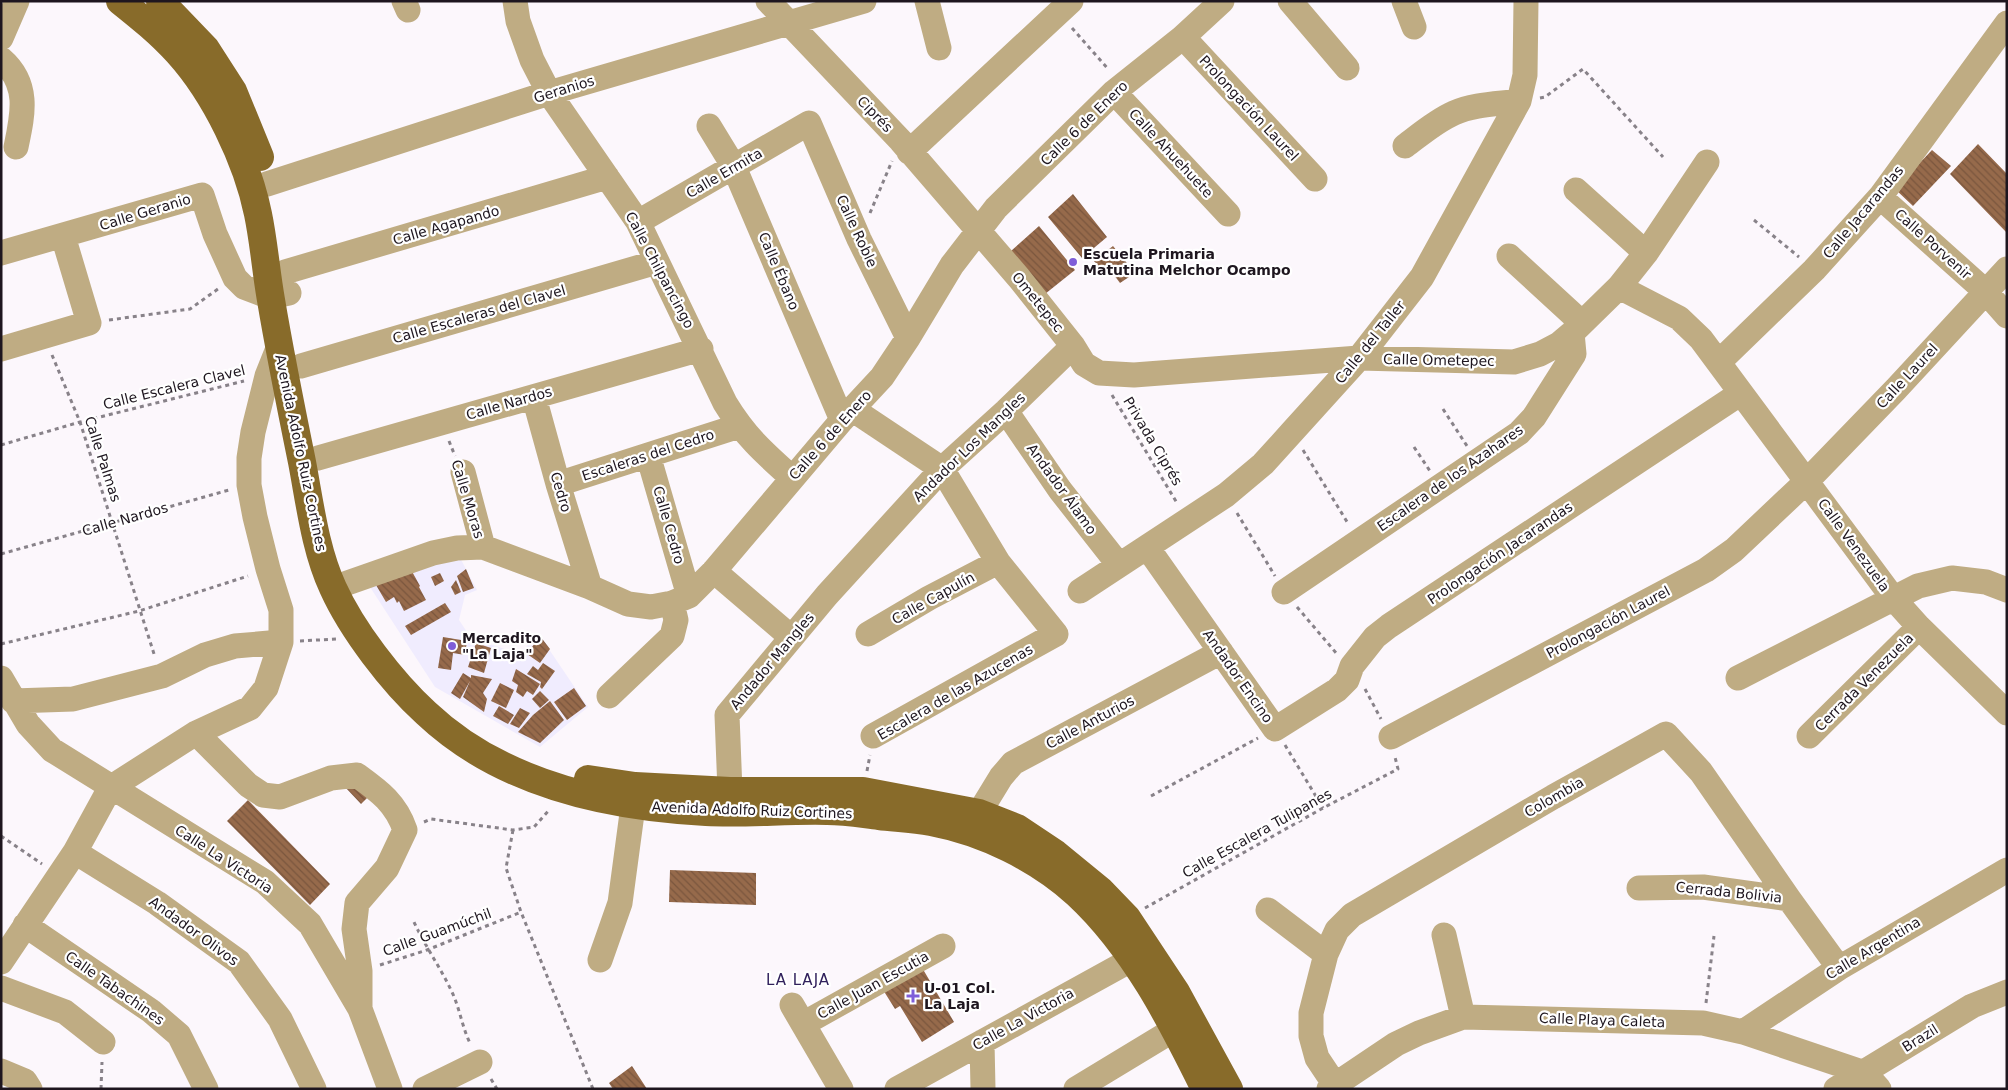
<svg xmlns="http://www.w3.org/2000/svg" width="2008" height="1090" font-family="'DejaVu Sans',sans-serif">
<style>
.commercial{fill:#f0ecfe}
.building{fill:url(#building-back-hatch)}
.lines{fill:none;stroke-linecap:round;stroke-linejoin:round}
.path{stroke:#888289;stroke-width:3;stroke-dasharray:4 4;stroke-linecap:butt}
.minor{stroke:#bfac83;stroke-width:25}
.major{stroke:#886b2a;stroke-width:28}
.poi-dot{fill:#7f5ed9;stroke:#fff;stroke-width:2}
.labels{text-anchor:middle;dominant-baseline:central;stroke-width:4.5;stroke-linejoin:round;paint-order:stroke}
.street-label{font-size:14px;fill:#1e161f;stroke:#fff}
.poi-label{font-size:14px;font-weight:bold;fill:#1e161f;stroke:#fff;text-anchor:start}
.neighbourhood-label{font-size:15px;letter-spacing:1px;fill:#31215c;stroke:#fff}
</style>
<defs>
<pattern id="building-back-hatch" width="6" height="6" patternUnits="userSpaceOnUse" patternTransform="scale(1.25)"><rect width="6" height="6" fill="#966a4b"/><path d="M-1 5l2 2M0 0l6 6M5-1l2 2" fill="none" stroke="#7a563e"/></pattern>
</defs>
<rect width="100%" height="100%" fill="#fcf7fc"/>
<path class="commercial" d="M457 552 477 590 465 595 459 620 471 638 520 654 538 633 588 707 540 747 435 687 368 584Z"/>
<path class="building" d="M1978 144 2007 174V233L1950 174Z
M1932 150 1951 166 1913 206 1895 189Z
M1073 194 1107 237 1082 258 1048 217Z
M1039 226 1075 270 1045 294 1011 251Z
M1113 246 1135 273 1120 283 1108 267 1103 272 1094 261Z
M409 566 420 586 419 587 426 600 404 611 399 601 397 603 394 597 386 602 376 585Z
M466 569 474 588 463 592 457 576Z
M440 573 444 581 435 586 431 577Z
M456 580 461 592 455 595 451 587Z
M445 603 451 612 411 635 405 626Z
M540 636 550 649 540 663 527 654Z
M443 637 467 641 465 655 453 653 451 670 438 668Z
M476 643 491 648 484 673 468 667Z
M543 663 555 671 542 689 540 687 541 682 527 674 533 666 538 670Z
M516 669 540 684 533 695 527 691 523 697 516 692 518 685 512 681Z
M463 673 471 678V675L492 679 483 693 487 699 484 712 463 697 470 681 460 699 451 693Z
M500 683 514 690 506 708 491 701Z
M574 688 586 706 567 720 554 702Z
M540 691 549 700 540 708 532 699Z
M550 701 564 720 540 743 518 732 533 715Z
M499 706 514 715 508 724 493 716Z
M520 708 530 713 519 728 510 724Z
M356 777 371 794 361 804 345 787Z
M248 800 330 884 310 905 227 821Z
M670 870 756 873V905L669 902Z
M914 954 954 1022 922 1042 900 1006 895 1009 875 977Z
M632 1066 647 1089H613L609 1083Z"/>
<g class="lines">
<path class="path" d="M1072 28 1109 70
M1540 98 1545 97 1583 69 1663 157
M870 213 892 161
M1754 220 1799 257
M109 320 190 309 218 289
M52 355 80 422 155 657
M1112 395 1177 503
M1443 409 1467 446
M449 441 455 456
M1 445 80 422 244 381
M1414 447 1430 471
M1303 450 1349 525
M1237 513 1275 576
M1 554 229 490
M1297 607 1337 654
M300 641 336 639
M1 644 139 611 248 576
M1365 689 1381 719
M1285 745 1323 808
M867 771 870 755
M1151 796 1258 738
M424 822 431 819 513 830 534 827 550 809
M513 830 506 868 521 912 593 1089
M1 836 42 864
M1145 908 1323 808 1398 769 1395 757
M414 922C425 946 440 967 451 990 460 1008 462 1028 471 1045
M380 965 427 950 521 912
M1706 1003 1714 936
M491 1079 497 1089
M101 1089 102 1062"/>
<path class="minor" d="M404 1 408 10
M515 1 518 21 532 60 549 93 638 222 725 403C745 436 763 452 791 477
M768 1 901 141 1019 278 1073 346 1084 364 1099 373 1134 375 1359 358 1514 362 1540 354 1559 344 1572 333 1619 287 1646 253 1707 162
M927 1 939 48
M1290 1 1347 68
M1404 1 1414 27
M1183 37 1315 179
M1 38 17 1
M1 59C30 84 23 114 16 147
M1114 92 1228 214
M709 126 734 167 842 420
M1405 146C1421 134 1436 121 1454 113 1474 104 1498 104 1519 101
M909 152 1071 1
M267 184 549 93 864 1
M1576 190 1646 253
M1880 197 1985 291 2007 316
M638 222 809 123 859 239 908 338
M1 253 202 195 215 234 235 278 244 287 270 297 289 293
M1509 256 1582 323
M285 272 607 177
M1619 287 1679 318 1701 339 1893 598 1919 627 2007 713
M1 349 89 323 63 236
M1719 362 1814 270 1880 197 2007 23
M301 366 657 262
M534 397 558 484 590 587
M852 409 942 469 998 562 1056 634 873 736
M1006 411 1060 490 1119 565
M648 455 689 596
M318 458 701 349
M463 472 483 547
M558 484 739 426
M1147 547 1275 729 1337 690 1347 680 1352 666 1375 637 1389 626 1741 393
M714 571 791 637
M333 588 433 553 457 548 483 547 590 587 628 604 651 607 672 603 689 596 714 571 842 420 882 377 908 338 952 265 996 208 1114 92 1183 37 1222 1
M1080 591 1226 495 1263 464 1292 432 1359 358 1422 277 1519 101 1525 75 1526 1
M1284 592 1519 433 1534 417 1574 354 1572 333
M868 634 929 598 998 562
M1 678 28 724 52 750 265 882 310 924 360 1009 390 1089
M1738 678 1918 586 1952 578 1986 582 2007 590
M609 696 672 636 676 620 672 603
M13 701 73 699 162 676 205 655 235 646 281 642
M196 733 248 785 263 795 280 797 331 778 357 775C379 791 396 803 405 830L387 868 357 903 354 929 360 971V1007
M1809 736 1919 627
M1391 737 1706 570 1734 550 1807 481 1896 389 2007 269
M730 791 727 715 827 595 942 469 1006 411 1073 346
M979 813 1001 777 1013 763 1221 652
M75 852 157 903 239 962 280 1019 314 1089
M1639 888 1703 887 1789 899
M1268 910 1326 954
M25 925 151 1011 179 1035 206 1089
M1444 935 1463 1017
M600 960 620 903 633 806
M1 962 75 852 110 788 196 733 250 708 266 688 281 642V610L268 569 255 517 249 485V458L253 432 267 376 279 346
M1 988 65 1012 103 1042
M792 1005 841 1089
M803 1024 943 946
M1743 1032 1839 968 2007 870
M982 1042 983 1089
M1 1071 25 1081 30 1089
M425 1089 480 1062
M897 1089 1149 950
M1076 1089 1175 1029
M1329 1089 1396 1044 1419 1033 1463 1017 1703 1023 1743 1032 1865 1073 1879 1089
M1341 1089 1335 1085 1317 1058 1311 1036V1013L1326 954 1337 930 1352 915 1553 797 1666 734 1701 772 1789 899 1839 968
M1836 1089 1972 1006 2007 992"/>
<path class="major" d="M120 1C140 17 160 33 178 53 215 94 247 160 258 214 264 243 266 272 271 300 280 354 291 408 302 462 310 504 315 549 333 588 352 630 392 682 426 713 501 784 606 807 706 812 746 814 787 810 827 811 845 811 862 814 879 816 896 818 914 819 931 822 984 832 1037 858 1077 894 1134 947 1171 1020 1205 1089
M160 1 206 49 233 91 260 157
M588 779 635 786 730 791H863L979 813 1017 828 1056 854 1100 890 1127 918 1176 992 1229 1089"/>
</g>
<g class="poi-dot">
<circle cx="1073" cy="262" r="5"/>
<circle cx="452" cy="646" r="5"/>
<path d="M910.5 988.5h5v5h5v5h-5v5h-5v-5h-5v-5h5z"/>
</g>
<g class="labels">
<g class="street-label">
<text transform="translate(564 89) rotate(-17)">Geranios</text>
<text transform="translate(1249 108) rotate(47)">Prolongación Laurel</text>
<text transform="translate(875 114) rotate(46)">Ciprés</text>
<text transform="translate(1084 123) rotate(-44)">Calle 6 de Enero</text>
<text transform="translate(1171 153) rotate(47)">Calle Ahuehuete</text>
<text transform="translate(724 173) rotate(-30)">Calle Ermita</text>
<text transform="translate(145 212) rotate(-17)">Calle Geranio</text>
<text transform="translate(1863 212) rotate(-50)">Calle Jacarandas</text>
<text transform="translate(446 225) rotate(-16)">Calle Agapando</text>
<text transform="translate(857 231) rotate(65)">Calle Roble</text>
<text transform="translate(1933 244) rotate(42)">Calle Porvenir</text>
<text transform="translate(660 270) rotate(62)">Calle Chilpancingo</text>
<text transform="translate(779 271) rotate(67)">Calle Ébano</text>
<text transform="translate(1038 302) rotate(51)">Ometepec</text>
<text transform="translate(479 314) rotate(-16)">Calle Escaleras del Clavel</text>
<text transform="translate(1370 342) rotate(-51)">Calle del Taller</text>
<text transform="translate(1439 360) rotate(1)">Calle Ometepec</text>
<text transform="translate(1907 376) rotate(-47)">Calle Laurel</text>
<text transform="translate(174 387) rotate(-14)">Calle Escalera Clavel</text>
<text transform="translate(509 403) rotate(-16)">Calle Nardos</text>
<text transform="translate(830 435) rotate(-48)">Calle 6 de Enero</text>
<text transform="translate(1153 441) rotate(59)">Privada Ciprés</text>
<text transform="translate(969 447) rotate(-44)">Andador Los Mangles</text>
<text transform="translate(301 453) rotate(78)">Avenida Adolfo Ruiz Cortines</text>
<text transform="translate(648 455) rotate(-18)">Escaleras del Cedro</text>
<text transform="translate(103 459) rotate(72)">Calle Palmas</text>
<text transform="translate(1450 478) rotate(-35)">Escalera de los Azahares</text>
<text transform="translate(1062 489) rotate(54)">Andador Álamo</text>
<text transform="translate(561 492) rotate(73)">Cedro</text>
<text transform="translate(468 499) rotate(73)">Calle Moras</text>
<text transform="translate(125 519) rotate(-16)">Calle Nardos</text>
<text transform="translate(669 525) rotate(74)">Calle Cedro</text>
<text transform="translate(1854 545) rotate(54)">Calle Venezuela</text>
<text transform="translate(1500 553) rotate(-34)">Prolongación Jacarandas</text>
<text transform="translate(933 598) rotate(-29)">Calle Capulín</text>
<text transform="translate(1608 622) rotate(-28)">Prolongación Laurel</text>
<text transform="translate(772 661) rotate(-50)">Andador Mangles</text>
<text transform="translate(1238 676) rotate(55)">Andador Encino</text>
<text transform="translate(1864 682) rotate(-45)">Cerrada Venezuela</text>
<text transform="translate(955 692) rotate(-30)">Escalera de las Azucenas</text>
<text transform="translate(1090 722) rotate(-28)">Calle Anturios</text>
<text transform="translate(1554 797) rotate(-30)">Colombia</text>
<text transform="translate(752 810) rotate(2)">Avenida Adolfo Ruiz Cortines</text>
<text transform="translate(1257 833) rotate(-29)">Calle Escalera Tulipanes</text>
<text transform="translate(224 859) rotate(33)">Calle La Victoria</text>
<text transform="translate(1729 892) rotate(6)">Cerrada Bolivia</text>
<text transform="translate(194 931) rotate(36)">Andador Olivos</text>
<text transform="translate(437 932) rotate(-20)">Calle Guamúchil</text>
<text transform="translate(1873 948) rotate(-31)">Calle Argentina</text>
<text transform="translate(873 985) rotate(-29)">Calle Juan Escutia</text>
<text transform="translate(115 988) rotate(35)">Calle Tabachines</text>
<text transform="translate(1023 1019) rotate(-29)">Calle La Victoria</text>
<text transform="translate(1602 1020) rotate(2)">Calle Playa Caleta</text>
<text transform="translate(1920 1038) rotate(-32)">Brazil</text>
</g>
<g class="poi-label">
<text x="1083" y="254">Escuela Primaria<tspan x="1083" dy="16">Matutina Melchor Ocampo</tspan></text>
<text x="462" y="638">Mercadito<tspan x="462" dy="16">"La Laja"</tspan></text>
<text x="924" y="988">U-01 Col.<tspan x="924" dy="16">La Laja</tspan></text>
</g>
<g class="neighbourhood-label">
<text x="798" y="980">LA LAJA</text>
</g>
</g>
<rect width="2008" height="1090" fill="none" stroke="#1e161f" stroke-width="5"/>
</svg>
